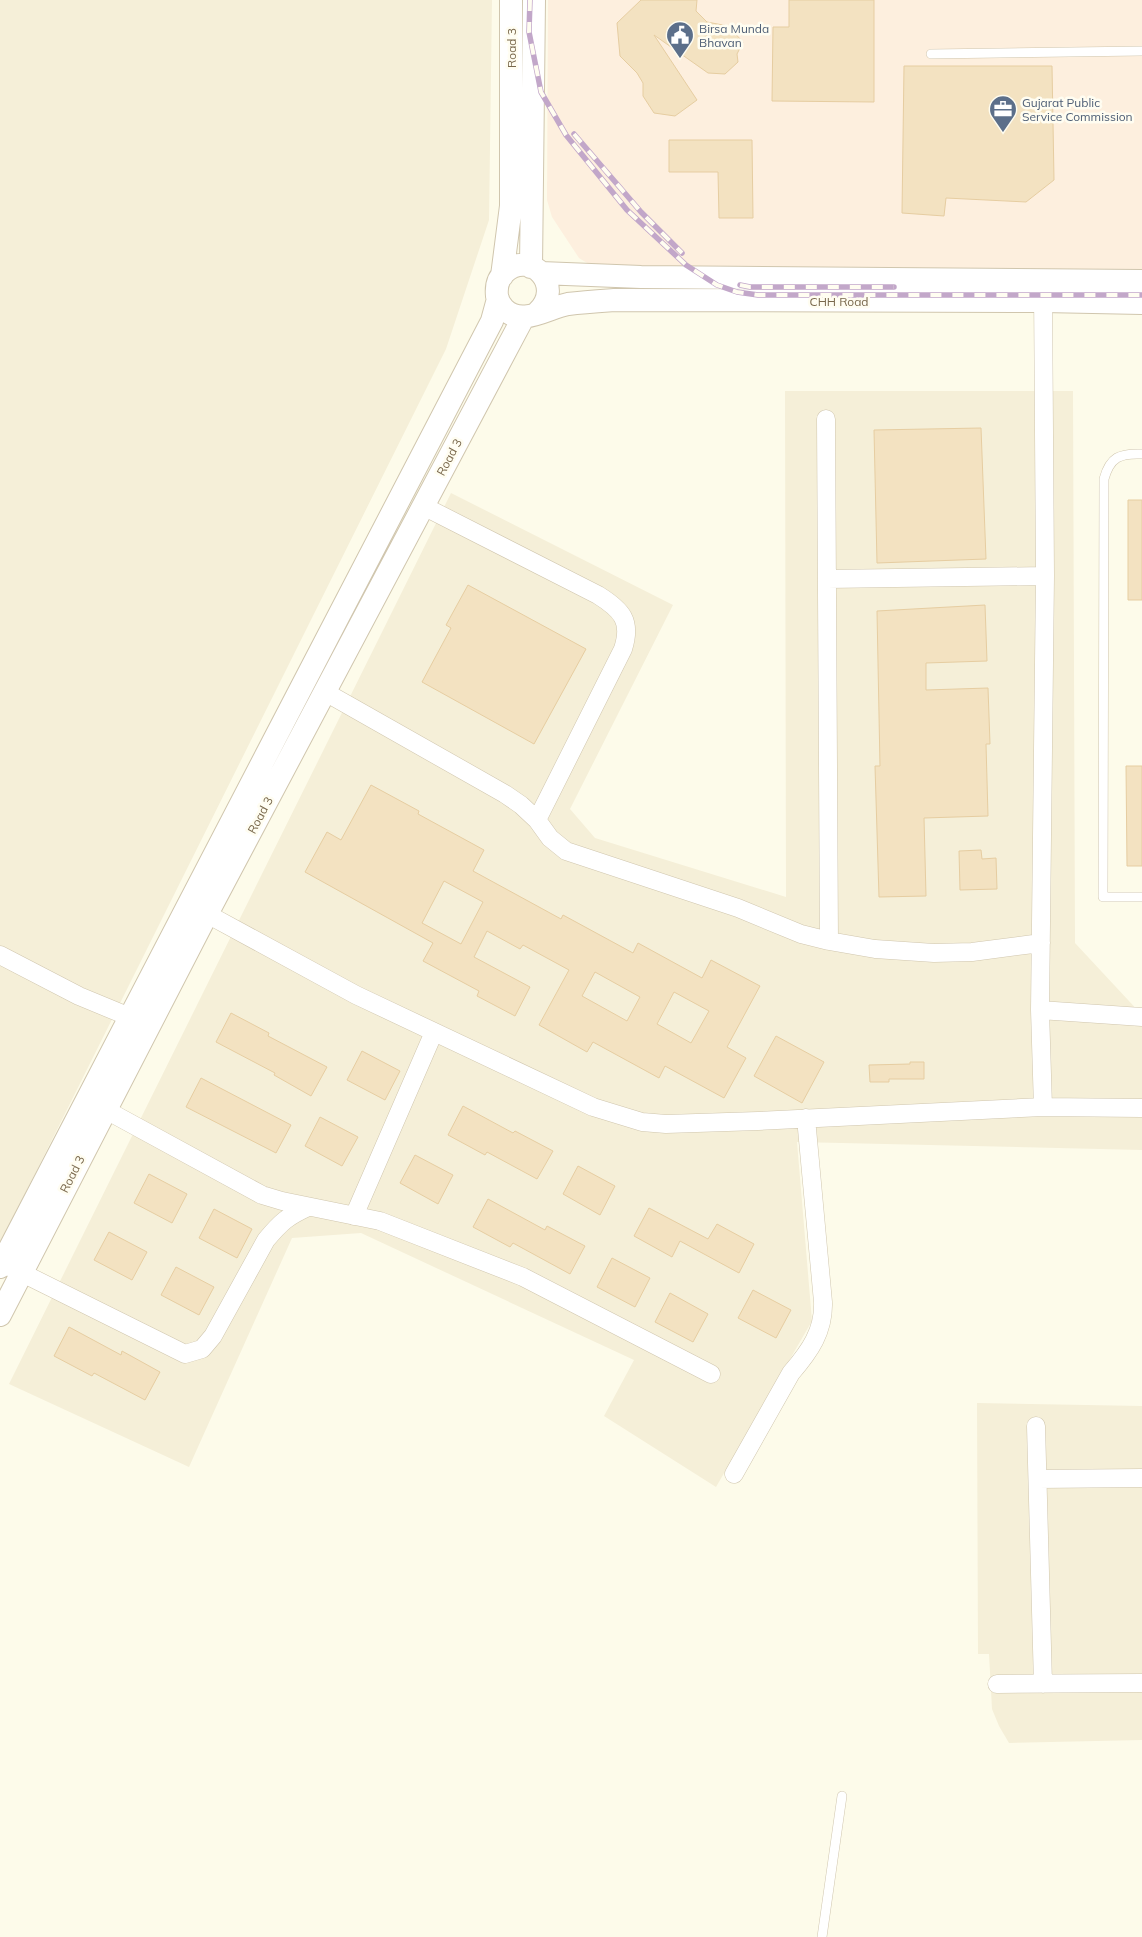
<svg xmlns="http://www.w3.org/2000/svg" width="1142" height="1937" font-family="Mulish,sans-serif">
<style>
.residential{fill:#f5efd8}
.commercial{fill:#fdefde}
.building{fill:#f3e2c1;stroke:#e6cda1;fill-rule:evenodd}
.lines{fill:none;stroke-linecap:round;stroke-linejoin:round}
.service-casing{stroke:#d0c6ae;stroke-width:10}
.minor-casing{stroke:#d0c6ae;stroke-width:19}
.tertiary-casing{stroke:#d0c6ae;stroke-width:24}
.service{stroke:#fff;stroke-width:9}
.minor{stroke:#fff;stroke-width:18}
.tertiary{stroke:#fff;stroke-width:22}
.rail-casing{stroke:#c2a7c9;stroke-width:5.5}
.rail{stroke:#fffdf1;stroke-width:4;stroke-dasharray:11;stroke-linecap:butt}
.labels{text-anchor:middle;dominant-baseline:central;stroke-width:5;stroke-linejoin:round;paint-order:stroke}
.service-label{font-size:12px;fill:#4e5e75;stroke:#fffdf1;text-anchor:start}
.street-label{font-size:12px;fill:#79684c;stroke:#fffdf1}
</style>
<rect width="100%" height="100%" fill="#fdfbea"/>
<path class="residential" d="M0 0H492L489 220 446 349 0 1244Z
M785 391H1073L1075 943 1142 1015V1150L797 1142 812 1321 716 1487 604 1416 634 1360 361 1233 292 1238 189 1467 9 1384 451 493 673 605 570 809 595 838 786 897Z
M977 1403 1142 1406V1740L1009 1743 999 1726 992 1709 989 1654H978Z"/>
<path class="commercial" d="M548 0H1142V270L605 274 579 258 552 217 547 200Z"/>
<path class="building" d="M641 0H697L696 11 707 22 728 26 743 42 737 54 738 62 725 74 708 73 654 35 697 100 675 116 654 113 643 96V83L637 73 620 56 617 23Z
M789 0H874V102L772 101 773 27H789Z
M904 66H1052L1054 180 1026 202 946 198 944 216 902 213Z
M669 140H752L753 218H719L718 172H669Z
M981 428 986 559 877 563 874 430Z
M1128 500H1142V600H1128Z
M468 585 586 649 534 744 422 682 451 628 446 625Z
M985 605 987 661 926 663V690L988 688 990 744H986L988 816 924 818 926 896 879 897 875 766H880L877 611Z
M1126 766H1142V866H1127Z
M371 785 419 811 418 814 484 850 473 871 561 919 563 915 633 953 638 943 702 978 711 960 760 986 727 1047 746 1058 724 1098 665 1066 659 1078 593 1042 587 1052 539 1025 569 970 523 945 520 949 487 931 474 957 530 987 515 1016 477 996 479 991 423 961 433 943 305 872 327 832 341 840ZM444 881 483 902 461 944 422 923ZM595 972 640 997 627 1021 582 996ZM674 992 709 1011 691 1043 657 1024Z
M981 850 982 859 996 858 997 889 960 890 959 851Z
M231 1013 269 1033 268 1036 327 1067 311 1096 274 1075 275 1073 216 1042Z
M776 1036 824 1062 802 1103 754 1076Z
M362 1051 400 1071 385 1100 347 1080Z
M910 1062H924V1079H889V1082H870L869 1065 910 1064Z
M201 1078 291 1125 276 1153 186 1107Z
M463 1106 513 1133 515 1131 553 1151 537 1179 487 1152 485 1155 448 1135Z
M320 1117 358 1137 342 1166 305 1146Z
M415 1155 453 1175 438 1204 400 1183Z
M578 1166 615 1186 600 1215 563 1194Z
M149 1174 187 1194 172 1223 134 1203Z
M488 1199 545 1230 547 1226 585 1246 570 1274 513 1243 510 1247 473 1227Z
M649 1208 708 1239 717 1224 754 1244 739 1273 680 1241 672 1257 634 1236Z
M214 1209 252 1229 237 1258 199 1238Z
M109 1232 147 1252 132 1280 94 1260Z
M612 1258 650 1278 635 1307 597 1287Z
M176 1267 214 1287 199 1315 161 1295Z
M753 1290 791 1310 776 1338 738 1318Z
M670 1293 708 1314 693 1342 655 1322Z
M69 1327 121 1355 122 1351 160 1372 145 1400 94 1373 92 1376 54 1356Z"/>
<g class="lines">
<g class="service-casing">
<path id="service" d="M931 54 1142 51
M1142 454C1120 453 1110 457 1104 479L1103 897H1142
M822 1937 842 1796"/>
</g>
<g class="minor-casing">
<path id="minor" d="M1043 288 1045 576 1040 1010 1043 1107 1142 1108
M826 419 829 941
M423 506 598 595C622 610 632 621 623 649L537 820
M827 579 1045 576
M325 692 505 794 521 805 537 820 550 838 566 851 738 908 801 934 829 941 875 949 934 953 972 952 1041 943
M196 908 356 995 593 1107 642 1122 666 1124 758 1121 1043 1107
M0 955 79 996 142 1022
M1040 1010 1142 1017
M106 1110 262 1195 282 1201 380 1221 523 1277 711 1374
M354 1216 434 1032
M10 1267 185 1354 202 1349 213 1336 266 1240C281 1222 288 1216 308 1207
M1036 1426 1043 1684
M734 1474 791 1373C810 1351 824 1331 823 1302L806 1118
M1038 1479 1142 1478
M997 1684 1142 1683"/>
</g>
<g class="tertiary-casing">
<path id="tertiary" d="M531 267 534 0
M541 273 641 277 1142 281
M502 276 511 206V0
M538 312C565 286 531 249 505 272 498 278 496 287 497 296 498 301 500 305 504 309 522 327 547 308 568 304 583 302 599 301 614 300L1043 301 1142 303
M0 1267 492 321 498 299
M0 1315 207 914 523 318"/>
</g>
<use href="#service" class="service"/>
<use href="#minor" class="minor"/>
<use href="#tertiary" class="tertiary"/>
<g class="rail-casing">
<path id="rail" d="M530 0 529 32 541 92 566 135 627 210 686 265 717 285 737 292 758 295H1142
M574 134 641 212 682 253
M740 285 750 287H894"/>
</g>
<use href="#rail" class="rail"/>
</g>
<defs>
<g id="civic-pin" transform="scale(1.4375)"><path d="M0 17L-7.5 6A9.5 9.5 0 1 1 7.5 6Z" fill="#5c6f8a" stroke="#fffdf1"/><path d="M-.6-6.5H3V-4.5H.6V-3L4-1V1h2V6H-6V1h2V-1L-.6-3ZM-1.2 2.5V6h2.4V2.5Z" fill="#fff"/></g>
<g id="office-pin" transform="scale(1.4375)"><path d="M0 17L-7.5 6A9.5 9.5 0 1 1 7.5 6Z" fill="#5c6f8a" stroke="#fffdf1"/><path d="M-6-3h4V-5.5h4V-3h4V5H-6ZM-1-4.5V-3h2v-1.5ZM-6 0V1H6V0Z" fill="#fff"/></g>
</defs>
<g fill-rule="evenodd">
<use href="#civic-pin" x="680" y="35"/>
<use href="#office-pin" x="1003" y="109"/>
</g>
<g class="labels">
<g class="service-label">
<text x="699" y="28">Birsa Munda<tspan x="699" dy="14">Bhavan</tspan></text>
<text x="1022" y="102">Gujarat Public<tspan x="1022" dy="14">Service Commission</tspan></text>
</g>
<g class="street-label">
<text transform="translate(511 48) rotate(-90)">Road 3</text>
<text x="839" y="301">CHH Road</text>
<text transform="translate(449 457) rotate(-62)">Road 3</text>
<text transform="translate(260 815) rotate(-62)">Road 3</text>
<text transform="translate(72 1174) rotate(-63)">Road 3</text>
</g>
</g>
</svg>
